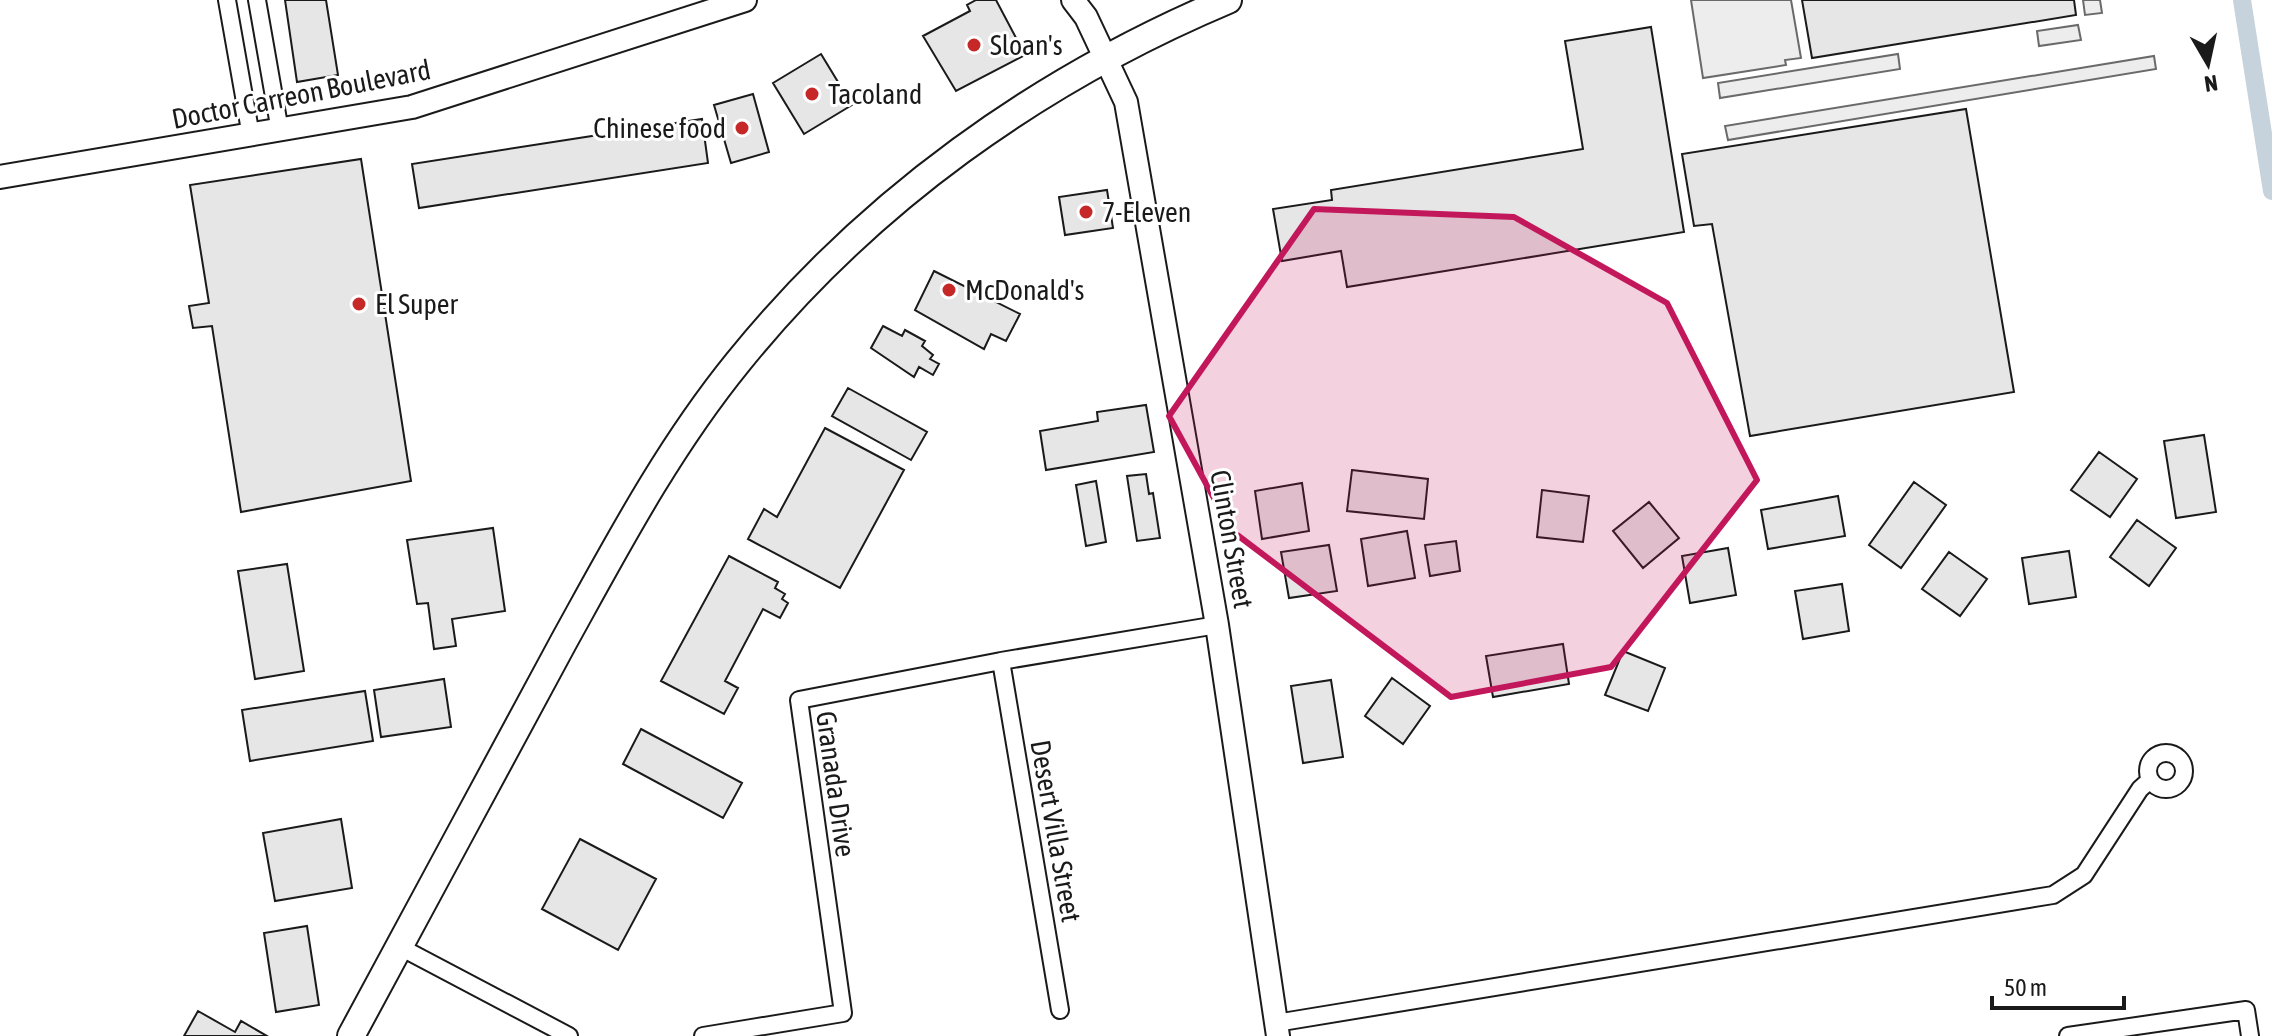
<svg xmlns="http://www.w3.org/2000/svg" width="2272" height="1036" font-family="'Asap Condensed',sans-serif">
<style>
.parking{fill:#ededed;stroke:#6a6a6a;stroke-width:2}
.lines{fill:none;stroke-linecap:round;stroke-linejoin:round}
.canal{stroke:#c6d2dc;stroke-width:18}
.building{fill:#e6e6e6;stroke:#1a1a1a;stroke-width:2}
.street-casing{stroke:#1a1a1a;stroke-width:20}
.secondary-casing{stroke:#1a1a1a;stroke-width:26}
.primary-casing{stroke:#1a1a1a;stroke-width:30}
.street{stroke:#fff;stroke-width:16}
.secondary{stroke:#fff;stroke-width:22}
.primary{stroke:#fff;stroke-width:26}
.marked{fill:#c2185b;fill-opacity:0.2;stroke:#c2185b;stroke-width:6;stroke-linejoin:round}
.poi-dot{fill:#c62828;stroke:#fff;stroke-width:3}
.labels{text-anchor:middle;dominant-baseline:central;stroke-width:6;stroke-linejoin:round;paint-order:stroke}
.poi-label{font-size:28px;fill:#1a1a1a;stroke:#fff;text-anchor:start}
.street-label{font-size:28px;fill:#1a1a1a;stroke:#fff}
</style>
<rect width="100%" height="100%" fill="#fff"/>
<path class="parking" d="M1691 0H1791L1801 58 1785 60 1786 65 1703 78Z
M2083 0H2100L2102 13 2085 15Z
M2078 25 2081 40 2039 46 2037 31Z
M1898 54 1900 69 1720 98 1718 83Z
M2154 56 2156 69 1728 140 1725 126Z"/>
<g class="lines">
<path class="canal" d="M2242 0 2272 191"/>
</g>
<path class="building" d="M285 0H326L338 75 297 82Z
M976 0H996L1025 55 956 91 923 36 970 11 967 5Z
M1802 0H2074L2076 15 1812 58Z
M1651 27 1684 232 1347 287 1341 251 1282 261 1273 209 1332 200 1331 190 1583 149 1565 41Z
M821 54 852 105 804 134 773 83Z
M753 94 769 152 731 163 714 105Z
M1966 109 2014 392 1750 436 1712 224 1694 226 1682 154Z
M702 119 708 163 419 208 412 164Z
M361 159 411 481 241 512 212 326 193 328 189 306 209 303 190 185Z
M1107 190 1113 228 1065 235 1059 197Z
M934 271 1020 314 1006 341 991 334 984 349 915 310Z
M883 326 902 336 905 330 925 341 922 346 933 355 930 359 939 364 933 375 919 367 914 377 871 348Z
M848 388 927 432 911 460 832 416Z
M1146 405 1154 452 1046 470 1040 431 1098 421 1097 412Z
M825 428 904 470 840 588 748 539 764 509 777 517Z
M2204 435 2216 512 2176 518 2164 441Z
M2099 452 2137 479 2110 517 2071 490Z
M1352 470 1428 479 1424 519 1347 511Z
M1146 474 1149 494 1153 493 1160 538 1137 541 1127 476Z
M1096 481 1106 542 1086 546 1076 485Z
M1914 482 1946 505 1901 568 1869 545Z
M1302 483 1309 531 1262 539 1255 491Z
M1542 490 1589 496 1583 542 1537 537Z
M1838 496 1845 536 1768 549 1761 510Z
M1649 502 1679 538 1643 568 1613 531Z
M2137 520 2176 548 2149 586 2110 557Z
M493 528 505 611 452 619 456 646 434 649 428 603 417 604 407 540Z
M1407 531 1415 578 1368 586 1361 539Z
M1456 541 1460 571 1430 576 1425 545Z
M1329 545 1337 591 1289 598 1281 552Z
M1728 548 1736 595 1690 603 1682 556Z
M2069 551 2076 597 2029 604 2022 558Z
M1949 552 1987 579 1960 616 1922 589Z
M729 556 778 582 775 588 785 594 782 599 788 603 780 618 763 609 725 681 738 688 724 714 661 681Z
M287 564 304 671 255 679 238 571Z
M1842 584 1849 631 1803 639 1795 591Z
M1563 644 1569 684 1493 697 1486 656Z
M1623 651 1665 668 1648 711 1605 695Z
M1392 678 1430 706 1403 744 1365 716Z
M444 679 451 727 381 737 374 690Z
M1331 680 1343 757 1303 763 1291 686Z
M365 691 373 741 250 761 242 710Z
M641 729 742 783 723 818 623 764Z
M341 819 352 888 275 901 263 833Z
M580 839 656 879 618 950 542 909Z
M307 926 319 1005 276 1012 264 933Z
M198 1011 235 1032 241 1021 267 1036H184Z"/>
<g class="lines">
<g class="street-casing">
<path id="street" d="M227 0 251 136
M257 0 280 131
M1001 661 1060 1010
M2148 771a18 18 0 1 1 36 0a18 18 0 1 1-36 0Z
M400 947 569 1036
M1276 1023 2053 895 2084 875 2140 789 2150 780
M703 1036 843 1013 799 700 1001 661 1217 625
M2068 1036 2246 1010 2250 1036"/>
</g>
<g class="secondary-casing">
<path id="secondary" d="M1073 0 1086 17 1126 102 1217 625 1278 1036
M0 177 412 107 745 0"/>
</g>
<g class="primary-casing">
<path id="primary" d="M351 1036C423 905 492 772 564 641 617 545 668 448 738 362 868 201 1038 80 1228 0"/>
</g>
<use href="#street" class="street"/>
<use href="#secondary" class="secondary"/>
<use href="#primary" class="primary"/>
</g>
<path class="marked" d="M1314 209 1514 217 1667 303 1757 480 1611 667 1451 697 1232 531 1169 416Z"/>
<g class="poi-dot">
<circle cx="974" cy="45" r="8"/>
<circle cx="812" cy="94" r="8"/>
<circle cx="742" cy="128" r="8"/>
<circle cx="1086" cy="212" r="8"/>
<circle cx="949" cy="290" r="8"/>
<circle cx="359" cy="304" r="8"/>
</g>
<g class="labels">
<g class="poi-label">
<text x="990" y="45">Sloan's</text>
<text x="828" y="94">Tacoland</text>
<text x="726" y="128" text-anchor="end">Chinese food</text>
<text x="1102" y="212">7-Eleven</text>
<text x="965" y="290">McDonald's</text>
<text x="375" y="304">El Super</text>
</g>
<g class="street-label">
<text transform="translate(301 94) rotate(-11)">Doctor Carreon Boulevard</text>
<text transform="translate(1232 539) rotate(80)">Clinton Street</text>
<text transform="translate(836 784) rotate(82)">Granada Drive</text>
<text transform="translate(1056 831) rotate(80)">Desert Villa Street</text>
</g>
</g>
<g transform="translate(2208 64) rotate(171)" stroke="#ffffff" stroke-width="6" paint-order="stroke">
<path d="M0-6L14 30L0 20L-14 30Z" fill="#1a1a1a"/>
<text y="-12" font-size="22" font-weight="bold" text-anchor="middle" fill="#1a1a1a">N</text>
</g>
<path d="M1992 996v12h132v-12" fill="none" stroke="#1a1a1a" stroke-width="4"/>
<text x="2004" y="996" font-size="24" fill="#1a1a1a" stroke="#ffffff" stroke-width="6" paint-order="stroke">50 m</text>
</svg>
